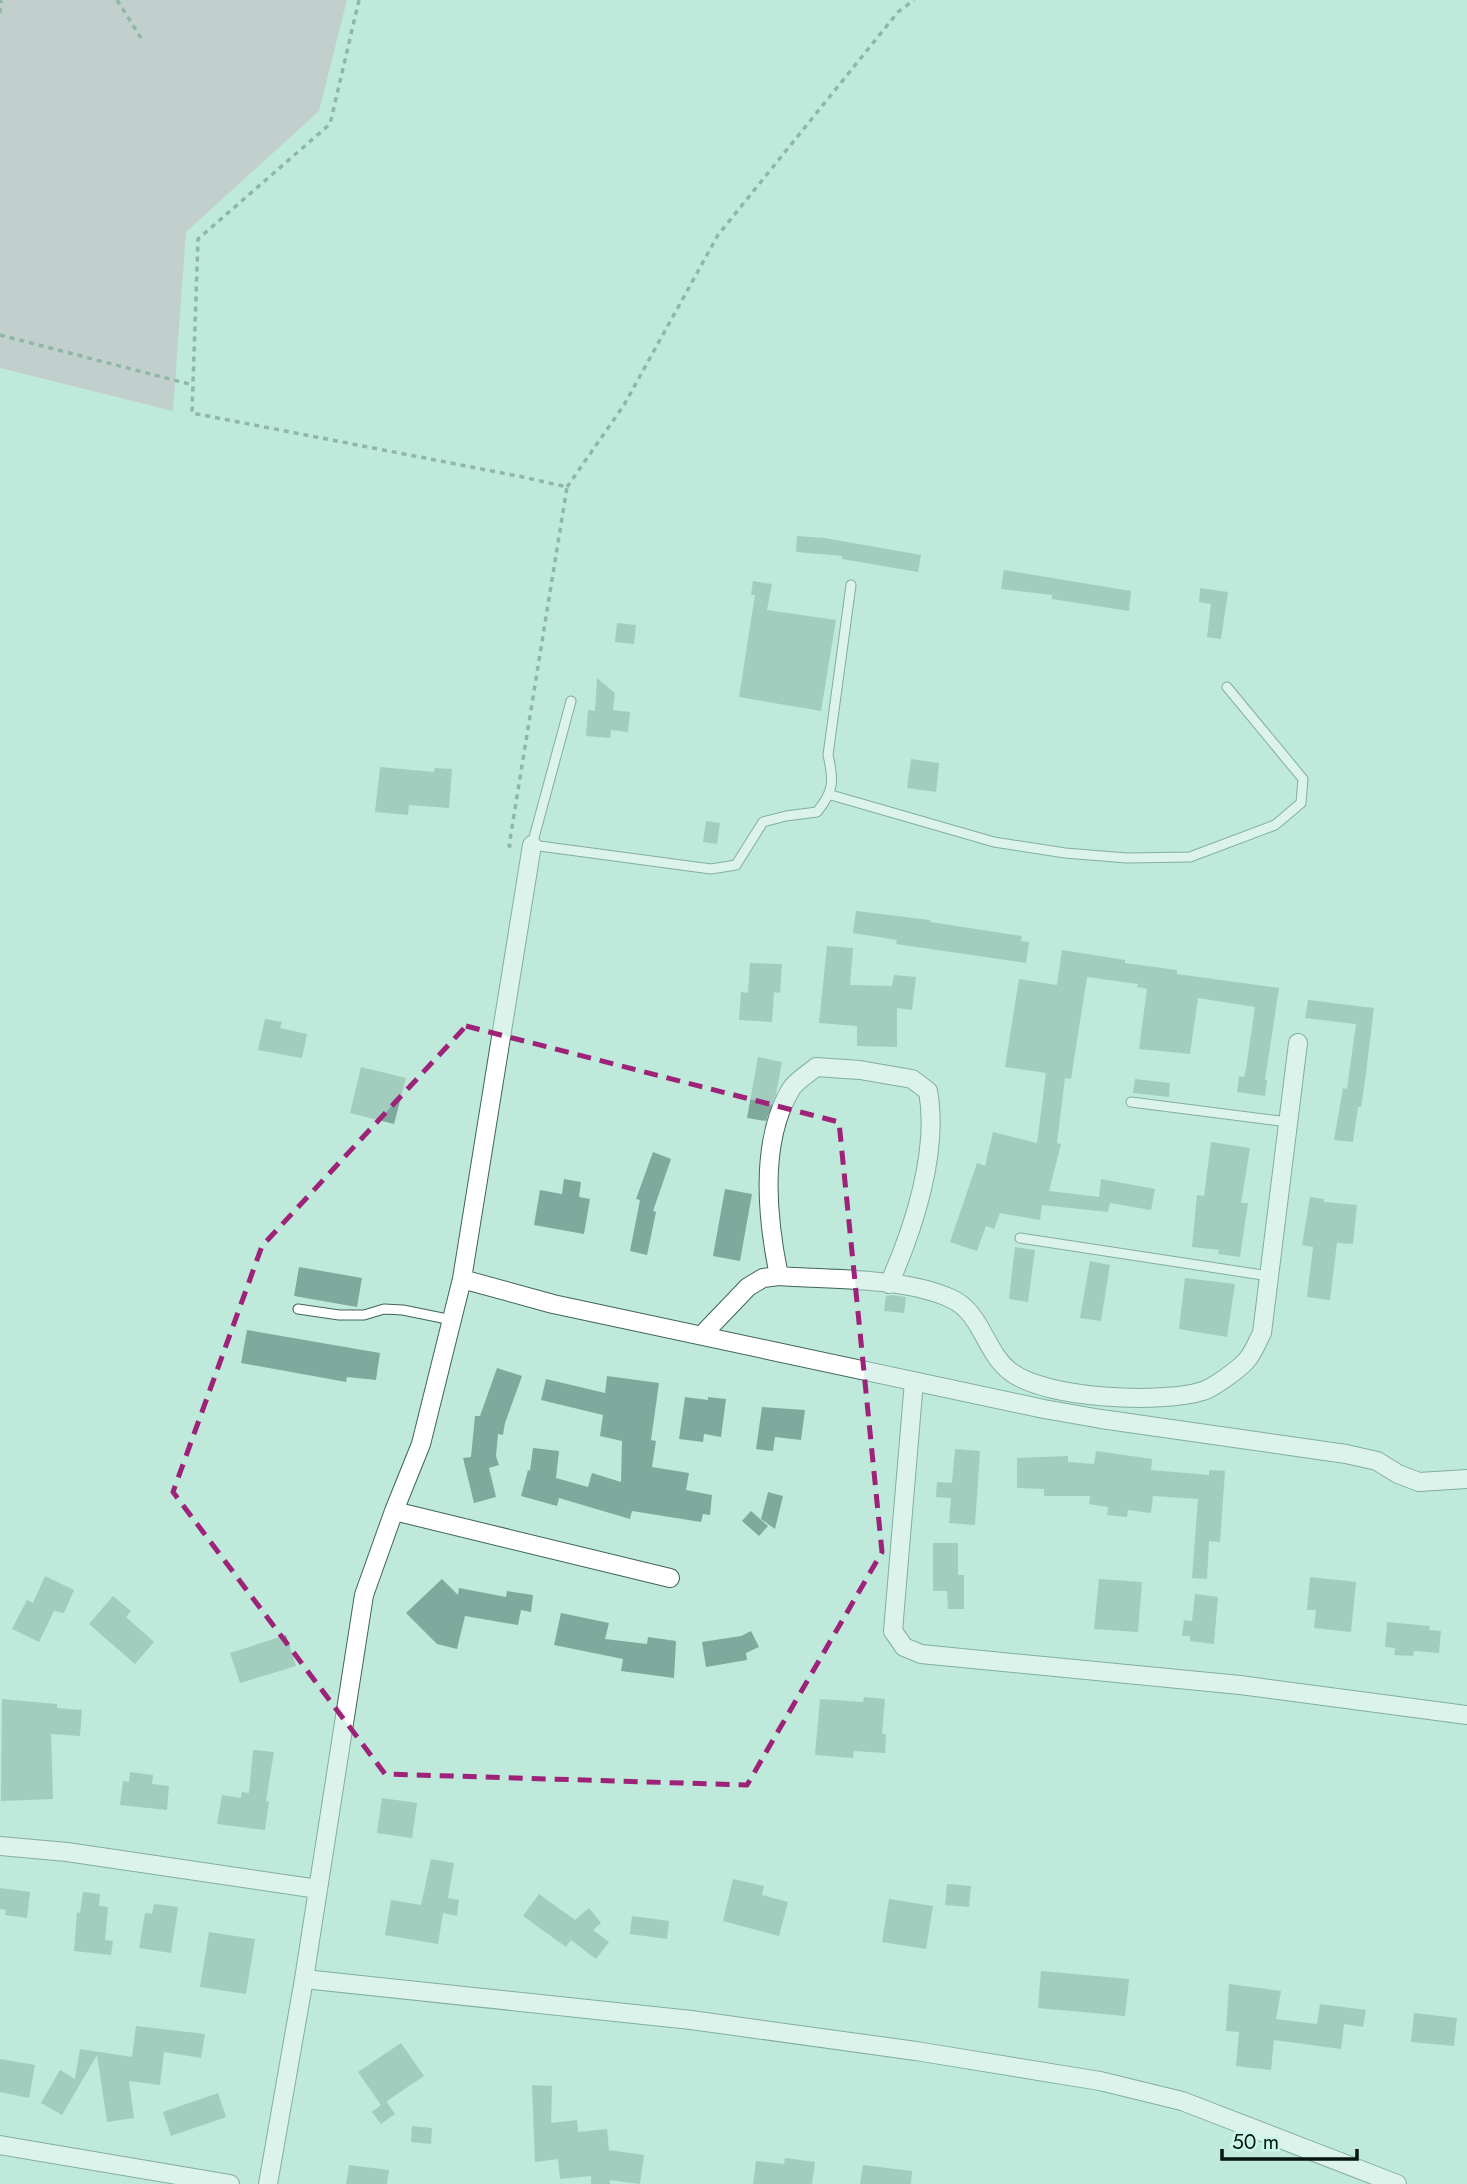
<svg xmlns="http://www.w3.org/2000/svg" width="1467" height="2184" font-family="Jost,sans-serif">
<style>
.green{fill:#c7b2bd}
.building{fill:#7fa99c}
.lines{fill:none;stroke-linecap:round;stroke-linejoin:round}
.service-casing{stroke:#3e655a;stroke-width:11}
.minor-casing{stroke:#3e655a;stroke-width:20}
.path{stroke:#5a766d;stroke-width:3.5;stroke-dasharray:5 5;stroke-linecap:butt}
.service{stroke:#fff;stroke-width:9}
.minor{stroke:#fff;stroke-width:18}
.marked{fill:none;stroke:#9e2278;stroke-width:5;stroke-dasharray:14 9;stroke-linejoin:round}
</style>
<rect width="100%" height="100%" fill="#bee9db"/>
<path class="green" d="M0 0H347L319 111 186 232 173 411 0 368Z"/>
<path class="building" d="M797 536 825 538 921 555 918 572 842 559V556L796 552Z
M1004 570 1131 591 1129 611 1052 599V595L1001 589Z
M753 581 772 584 767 610 836 620 821 711 739 697 755 595H751Z
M1200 588 1228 592 1221 639 1207 637 1211 604 1199 602Z
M617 623 636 625 634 644 615 642Z
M597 678 615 693 613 710 630 712 628 732 611 730 610 738 586 736 588 710 595 711Z
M911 759 939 763 936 792 907 788Z
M380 767 434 772 435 768 452 769 449 808 409 805 408 815 375 812Z
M706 821 720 823 717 844 703 842Z
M856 911 930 920V922L1022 936 1021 941 1029 942 1026 963 896 944 897 940 853 933Z
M827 946 853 948 850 985 892 986 894 975 916 977 912 1010 897 1008V1047L857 1046V1026L819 1023Z
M1062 950 1125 960V963L1177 970V974L1279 988 1265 1080H1267L1265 1096 1237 1092 1239 1076 1244 1077 1246 1069 1255 1007 1198 998 1190 1054 1139 1049 1147 989 1137 987 1138 984 1087 977 1071 1079 1065 1078 1057 1143 1061 1144 1049 1191 1099 1197 1101 1179 1155 1189 1151 1210 1110 1203 1108 1212 1042 1205 1040 1220 1000 1213 994 1229 986 1226 977 1251 950 1242 977 1163 985 1166 993 1132 1037 1143 1046 1073 1005 1067 1019 979 1057 985Z
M750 963 782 964 780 993 774 992 772 1022 739 1020 741 992 748 993Z
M1308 1000 1374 1008 1365 1081 1361 1107H1358L1353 1142 1334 1140 1343 1088 1347 1089 1356 1024 1305 1018Z
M265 1019 282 1022 280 1028 307 1034 302 1058 258 1050Z
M758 1057 782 1062 776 1094 766 1121 747 1118Z
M361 1067 406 1078 394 1124 350 1113Z
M1135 1079 1170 1083 1169 1097 1133 1093Z
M1211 1142 1250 1148 1241 1203H1248L1240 1257 1218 1254 1219 1250 1192 1247 1197 1195 1204 1196Z
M653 1152 671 1159 653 1211 656 1212 647 1255 630 1251 640 1200 636 1199Z
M564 1179 581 1182 579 1197 590 1199 584 1234 534 1225 540 1190 562 1194Z
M725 1189 752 1194 740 1261 713 1256Z
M1310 1197 1324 1199V1202L1357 1205 1353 1244 1337 1243 1330 1300 1307 1297 1313 1247 1302 1245Z
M1015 1247 1035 1250 1028 1302 1009 1299Z
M1090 1261 1110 1265 1101 1321 1080 1318Z
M299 1267 362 1278 357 1307 294 1296Z
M1185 1278 1235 1284 1227 1337 1179 1329Z
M892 1295 906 1297 904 1313 884 1311 886 1296Z
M247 1330 380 1353 376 1380 347 1377 346 1382 241 1363Z
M497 1368 522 1376 505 1423 503 1435 498 1434 496 1456 499 1465 489 1468 496 1497 474 1503 463 1458 471 1457 475 1416H480Z
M607 1376 659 1383 651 1440 656 1441 652 1467 689 1473 686 1490 712 1495 710 1515 703 1514 701 1522 632 1511 630 1519 559 1498 557 1506 521 1496 528 1470 530 1471 533 1448 559 1451 556 1478 588 1487 592 1473 621 1482 622 1441 600 1436 603 1415 541 1400 546 1379 605 1393Z
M685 1397 708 1400V1397L726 1399 721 1437 704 1434 703 1442 679 1439Z
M762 1407 805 1410 801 1440 775 1437 773 1451 756 1449Z
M955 1449 980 1451 975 1525 949 1523 951 1498 936 1497 937 1482 952 1483Z
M1096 1451 1152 1459 1151 1470 1209 1475V1470L1225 1471 1220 1542 1209 1541 1207 1579 1192 1578 1198 1499 1153 1496 1151 1513 1128 1510 1127 1517 1107 1515 1108 1507 1089 1504 1090 1496H1044V1489L1017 1488V1458L1068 1456V1462L1094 1464Z
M768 1492 783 1496 775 1529 761 1519Z
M751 1511 768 1526 759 1536 742 1521Z
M933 1543H958V1575H964V1609H948L947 1591H933Z
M45 1576 74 1590 64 1613 54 1611 39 1642 12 1629 27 1600 33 1603Z
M1310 1577 1356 1582 1351 1632 1314 1628 1316 1610H1307Z
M442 1579 458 1595 459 1588 506 1597 507 1591 533 1595 531 1612 521 1610 518 1625 465 1616 457 1649 437 1644 406 1613Z
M1099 1579 1142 1582 1138 1632 1094 1629Z
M1195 1594 1218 1597 1214 1644 1190 1641V1636H1182L1184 1620 1192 1621Z
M113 1596 131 1611 126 1617 154 1642 135 1664 89 1624Z
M561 1613 609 1623 605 1639 647 1644 648 1637 676 1641 674 1678 621 1671 623 1659 554 1645Z
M1387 1622 1430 1626 1429 1630 1441 1631 1439 1653 1414 1651 1413 1656 1394 1655 1395 1648 1385 1647Z
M751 1631 759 1647 746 1653 747 1660 706 1667 702 1642 741 1636Z
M286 1635 296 1666 240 1683 230 1653Z
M864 1697 885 1699 882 1734H886L885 1753 854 1751 853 1758 815 1755 820 1699 863 1702Z
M2 1699 57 1704V1708L82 1710 80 1736 51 1734 53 1799 1 1801Z
M253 1750 274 1752 266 1801 269 1802 265 1830 217 1824 222 1795 241 1798 242 1792 249 1793Z
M130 1772 153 1775 152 1784 169 1786 167 1810 120 1805 123 1781 129 1782Z
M382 1798 417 1803 412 1838 377 1833Z
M431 1859 454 1863 448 1898 459 1900 457 1916 443 1913 438 1944 385 1935 391 1900 421 1905Z
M733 1879 764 1886 762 1895 788 1902 779 1936 723 1921Z
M947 1884 971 1886 969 1907 945 1905Z
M0 1888 30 1892 27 1918 5 1915 6 1910 0 1909Z
M83 1892 100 1894 99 1906 108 1907 105 1940 113 1941 111 1955 74 1951 77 1912 80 1913Z
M539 1894 575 1920 589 1908 601 1923 593 1930 609 1942 596 1959 571 1940 566 1947 523 1916Z
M889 1899 933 1906 926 1949 882 1942Z
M154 1904 178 1907 171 1953 139 1948 145 1913 152 1914Z
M632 1916 669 1921 667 1939 630 1934Z
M209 1932 255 1939 246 1994 200 1987Z
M1041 1971 1129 1979 1125 2016 1038 2008Z
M1229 1984 1281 1991 1276 2019 1317 2024 1320 2004 1366 2010 1363 2027 1344 2024 1341 2049 1274 2040 1271 2070 1236 2066 1239 2032 1226 2031Z
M1414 2013 1457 2018 1454 2046 1411 2042Z
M136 2026 205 2034 201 2058 164 2052 160 2085 129 2081 134 2118 107 2122 97 2055 62 2115 41 2103 60 2070 75 2079 80 2049 132 2057Z
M401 2043 424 2076 381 2105 358 2072Z
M0 2059 35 2065 29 2098 0 2092Z
M532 2085 552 2086 551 2123 577 2120 578 2132 607 2129 609 2150 644 2155 640 2184 610 2180V2184H591V2176L560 2179 558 2159 535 2162Z
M218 2093 226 2117 171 2136 163 2112Z
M386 2101 395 2114 381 2124 372 2112Z
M412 2126 432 2128 431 2144 411 2142Z
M785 2158 815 2162 812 2184H753L756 2161 784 2164Z
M349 2165 389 2170 387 2184H346Z
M863 2165 912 2171 911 2184H860Z"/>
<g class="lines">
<g class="service-casing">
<path id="service" d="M571 701 532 845 711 869 736 865 763 822 786 816 817 812C834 791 834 781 828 755L851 585
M831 795 994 842 1065 853 1127 858 1190 857 1275 825 1301 803 1303 779 1227 687
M1131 1102 1288 1122
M1020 1238 1269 1276
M298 1309 339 1315H364L384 1309 403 1310 452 1320"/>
</g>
<g class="minor-casing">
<path id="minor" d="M779 1276C767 1218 759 1142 791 1089 796 1081 808 1074 816 1067L860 1070 912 1079 928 1091C939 1151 914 1228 889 1284
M462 1279 553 1304 1044 1409 1101 1419 1346 1454 1377 1461 1398 1474 1419 1482 1467 1479
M702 1335 748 1287 763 1278 779 1276C830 1280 905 1277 952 1299 982 1313 985 1353 1011 1372 1046 1399 1162 1404 1203 1391 1213 1388 1239 1369 1246 1361 1253 1354 1257 1342 1262 1333L1298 1043
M914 1381 893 1631 904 1647 921 1654 1240 1685 1467 1715
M394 1511 670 1578
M0 1846 67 1852 318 1889
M304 1979 691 2020 916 2051 1100 2081 1182 2101 1397 2184
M0 2145 230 2184
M268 2184 304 1979 364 1595 394 1511 421 1444 462 1279 532 845"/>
</g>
<path class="path" d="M117 0 141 38
M359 0 330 124 198 239 192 413 523 477 567 487 509 846H516
M0 13 1 0
M0 335 193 385
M567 487 624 405 718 235 898 12 914 0"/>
<use href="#service" class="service"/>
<use href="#minor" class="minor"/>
</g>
<path d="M0 0H1467V2184H0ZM466 1026 839 1122 882 1552 747 1785 385 1774 173 1492 262 1246Z" fill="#bee9db" fill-opacity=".55" fill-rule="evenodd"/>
<path class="marked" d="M466 1026 839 1122 882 1552 747 1785 385 1774 173 1492 262 1246Z"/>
<path d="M1222 2149v10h135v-10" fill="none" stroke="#051510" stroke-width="3.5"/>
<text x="1232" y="2149" font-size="21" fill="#051510" stroke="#cbf7e8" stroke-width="5" paint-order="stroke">50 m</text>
</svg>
